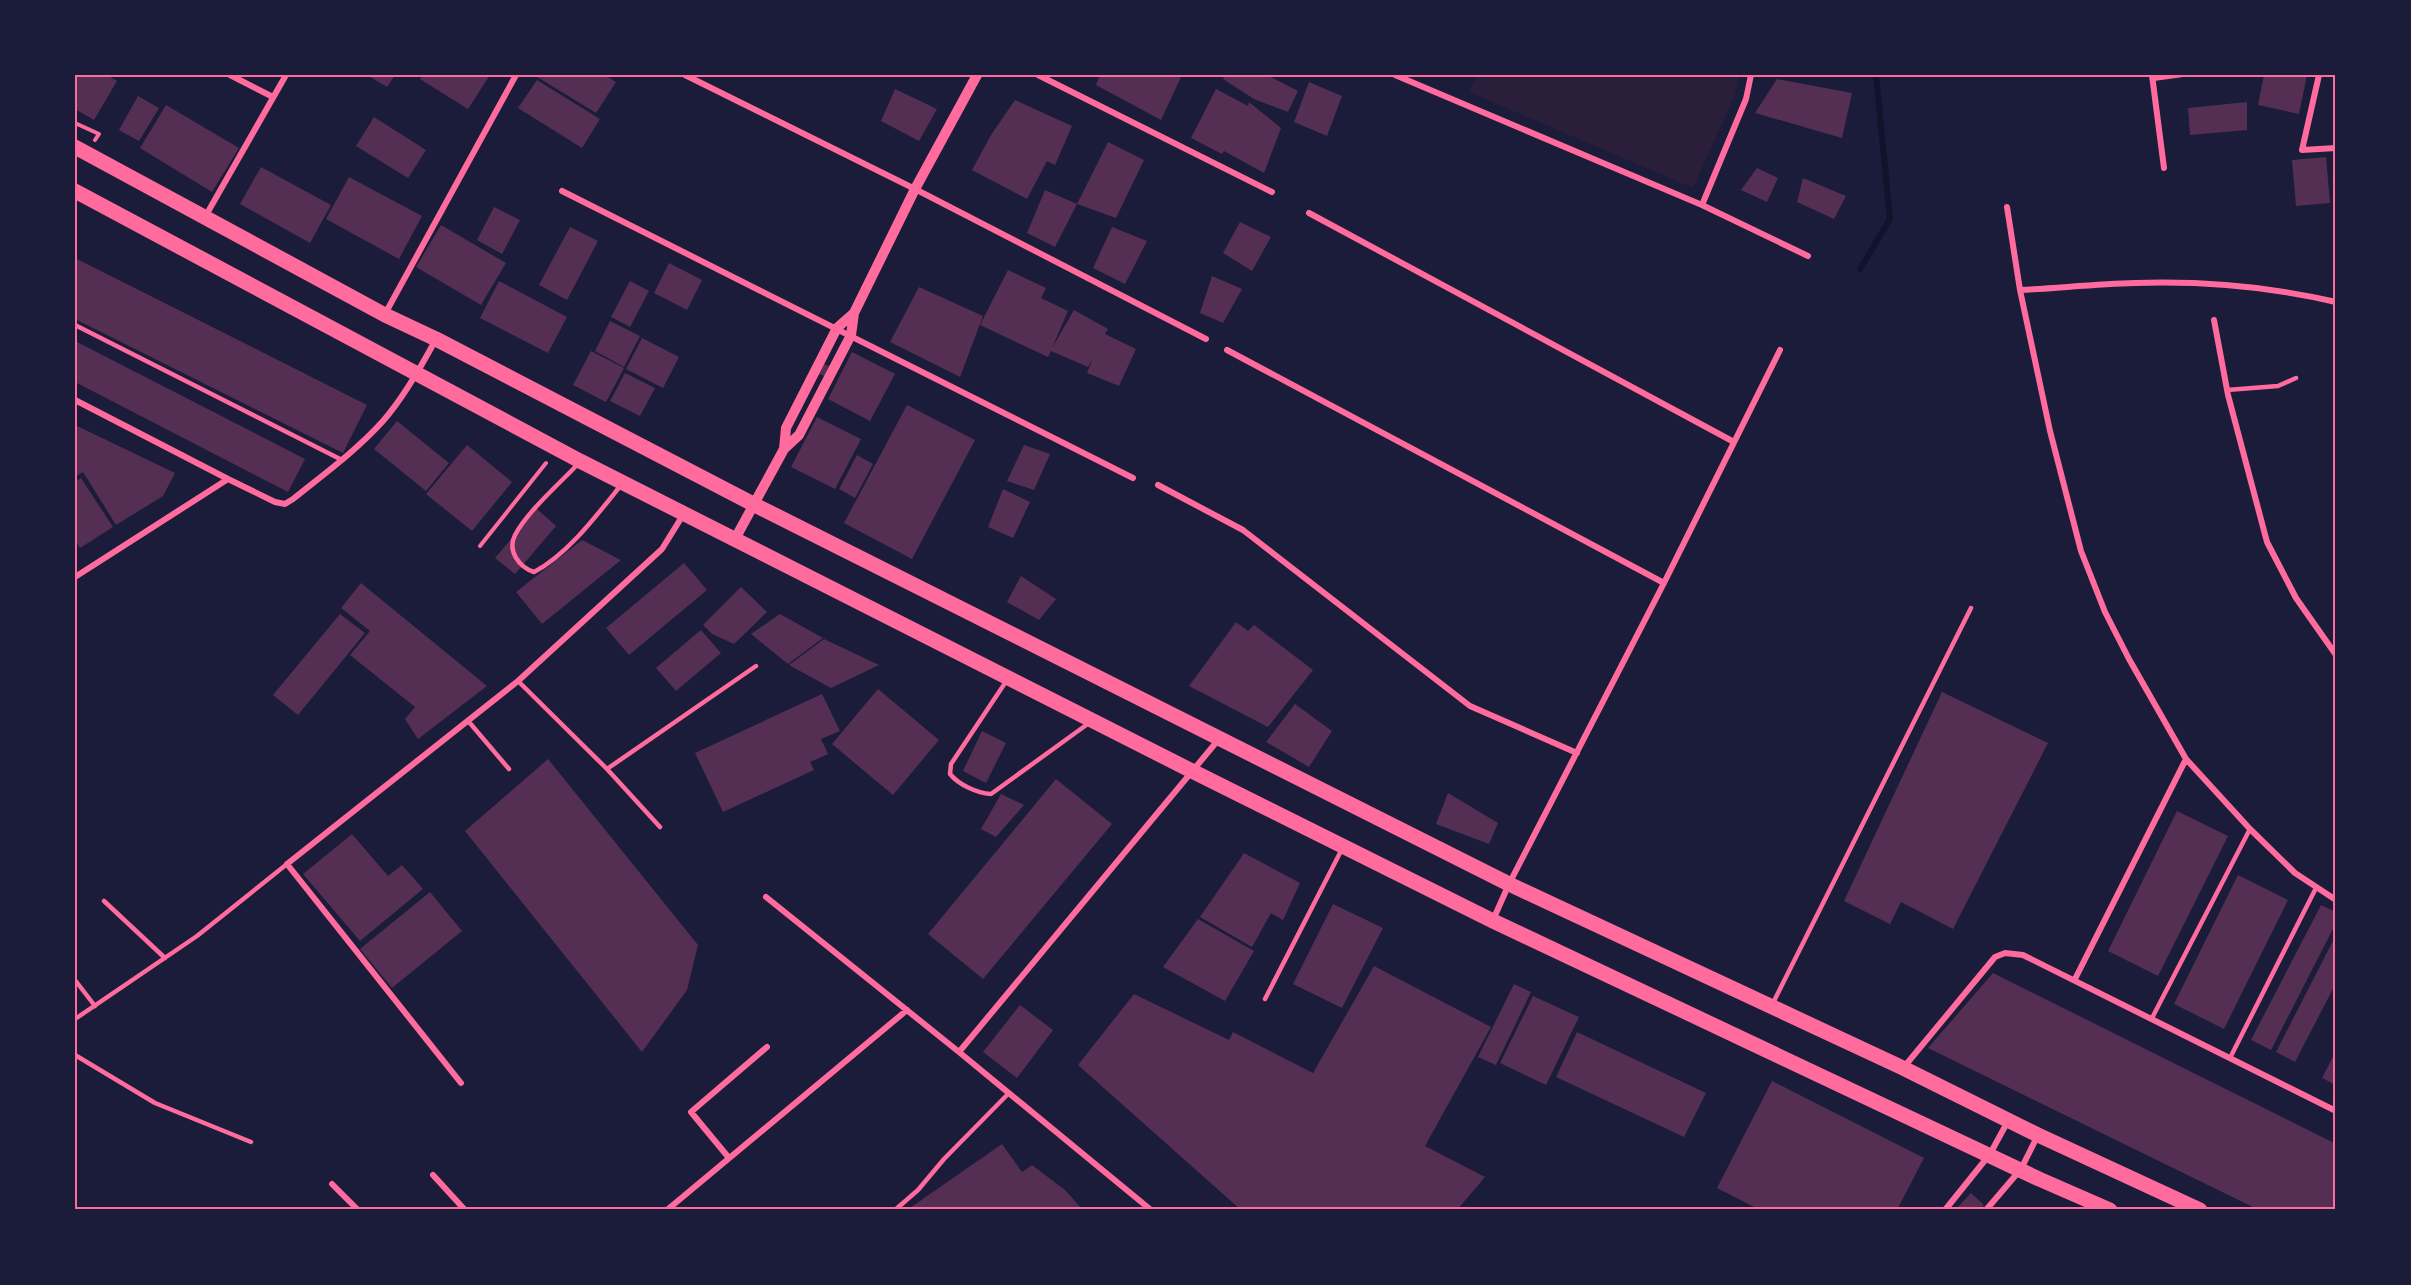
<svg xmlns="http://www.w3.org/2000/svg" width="2411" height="1285" font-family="'Alegreya Sans',sans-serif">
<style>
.green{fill:#2a1e3b}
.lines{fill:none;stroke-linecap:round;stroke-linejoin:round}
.stream{stroke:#12122b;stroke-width:6}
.building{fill:#542f53}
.path{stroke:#ff6b9d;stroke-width:4}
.service{stroke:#ff6b9d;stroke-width:4.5}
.minor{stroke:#ff6b9d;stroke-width:6}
.tertiary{stroke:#ff6b9d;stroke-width:10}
.primary{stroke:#ff6b9d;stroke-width:15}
.neatline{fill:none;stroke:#ff6b9d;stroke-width:2}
</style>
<rect width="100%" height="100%" fill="#1b1b3a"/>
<path class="green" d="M1478 75H1739L1735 95 1693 188 1469 92Z"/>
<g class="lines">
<path class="stream" d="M1860 269 1890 219 1876 75"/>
</g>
<path class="building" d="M75 75H107L117 81 94 120 75 109Z
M367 75H395L387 87Z
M423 75H490L468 109 420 79Z
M534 75H605L616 82 596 113Z
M1100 75H1177L1181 77 1161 120 1096 85Z
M1225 75H1267L1298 91 1288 112 1254 99 1223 79Z
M2264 75H2307L2299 114 2258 105Z
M1777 79 1852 93 1842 138 1755 113Z
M537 80 600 119 582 148 518 108Z
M1309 82 1342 96 1327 136 1294 122Z
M895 89 937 109 919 141 881 121Z
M1216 89 1248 106 1249 102 1281 128 1264 173 1224 151 1222 154 1191 138Z
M138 96 159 108 139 141 119 130Z
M1015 100 1072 126 1055 165 1047 161 1027 199 972 170 991 135Z
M2247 102V130L2190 135 2188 108Z
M166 105 239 148 212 192 140 148Z
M374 117 426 150 408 178 356 146Z
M1108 142 1144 160 1116 218 1077 204Z
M2326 157 2330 203 2296 206 2292 160Z
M261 167 331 205 310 243 240 204Z
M1757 168 1778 178 1767 202 1741 190Z
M349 177 422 216 399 259 326 219Z
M1803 178 1846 196 1834 219 1797 202Z
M1045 190 1077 204 1055 247 1027 233Z
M494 207 520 220 502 254 477 240Z
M1240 222 1271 237 1252 271 1223 253Z
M441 225 506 263 481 305 416 267Z
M570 227 598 241 567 300 539 285Z
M1112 227 1147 241 1125 284 1093 268Z
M75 258 367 405 343 453 75 319Z
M669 263 702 280 687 310 654 293Z
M1008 270 1046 288 1041 298 1068 311 1052 348 1074 310 1108 329 1105 334 1136 349 1119 386 1087 373 1093 358 1088 367 1051 351 1048 357 980 325Z
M1212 276 1242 289 1223 323 1200 313Z
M499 281 567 317 548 353 480 318Z
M630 281 649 291 630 327 611 317Z
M919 287 983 316 960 377 890 342Z
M610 321 640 336 624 367 595 351Z
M642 338 679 357 663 388 626 369Z
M75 341 305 459 288 492 75 382Z
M591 351 624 368 606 402 573 385Z
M852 352 895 374 870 421 828 399Z
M824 364 829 366 824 376 819 374Z
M625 373 655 388 640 416 610 401Z
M907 405 975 440 912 559 844 523Z
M817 417 861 439 835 489 791 467Z
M397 421 449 463 426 491 374 449Z
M75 425 175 473 163 496 116 525 83 472 75 477Z
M467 445 512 482 472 531 426 494Z
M1024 445 1050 454 1034 490 1007 481Z
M857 455 873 464 855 498 839 489Z
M81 478 113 527 80 548 75 541V482Z
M1003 489 1030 502 1013 538 988 527Z
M537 509 556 526 515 574 495 558Z
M582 540 621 560 542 624 516 592Z
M684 563 707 590 629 655 606 628Z
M1021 576 1056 599 1039 620 1007 602Z
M361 583 487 686 418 739 405 719 415 707 350 655 370 631 341 608Z
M741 587 767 612 734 644 712 634 703 625Z
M340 614 365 633 298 715 273 695Z
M780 614 823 638 788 664 751 634Z
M1236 622 1248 631 1254 625 1313 670 1268 727 1189 686Z
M701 630 721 653 676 691 656 668Z
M824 639 879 665 831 688 789 665Z
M878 689 939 740 893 795 832 744Z
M1942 692 2048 743 1953 929 1901 902 1890 924 1844 901Z
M822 694 840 731 821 739 828 754 810 762 814 770 723 812 695 753Z
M1295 704 1332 731 1309 767 1266 742Z
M982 731 1006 743 986 783 963 771Z
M548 759 698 945 687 990 642 1052 465 831Z
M1056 779 1112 824 983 979 928 934Z
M1448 793 1498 823 1489 844 1436 824Z
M1001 794 1024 805 996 837 981 829Z
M2177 811 2228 836 2158 976 2108 951Z
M352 834 388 876 402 865 423 889 360 941 303 874Z
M1244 853 1300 883 1283 920 1271 913 1252 947 1200 917Z
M2238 875 2288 900 2224 1029 2174 1004Z
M430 892 462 931 392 988 360 949Z
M1333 904 1383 928 1342 1008 1293 984Z
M2321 905 2336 912V923L2271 1050 2251 1040Z
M1198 919 1254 951 1225 1001 1163 967Z
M2336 935V983L2295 1062 2276 1052Z
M1374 966 1491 1027 1425 1146 1485 1177 1457 1210H1241L1078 1065 1134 994 1229 1040 1233 1032 1313 1073Z
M1993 973 2336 1144V1210H2259L1928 1048Z
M1514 984 1531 992 1496 1065 1478 1057Z
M1533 996 1579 1017 1546 1085 1500 1063Z
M1020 1005 1053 1030 1017 1078 983 1052Z
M1577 1032 1706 1093 1684 1137 1556 1077Z
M2336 1051V1085L2322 1078Z
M1772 1081 1924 1158 1897 1210H1760L1717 1188Z
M1002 1144 1022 1172 1032 1165 1065 1190 1083 1210H907Z
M1971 1193 1984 1205 1980 1210H1955Z"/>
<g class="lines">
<path class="path" d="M75 123 99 134 95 140
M480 546 546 463"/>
<path class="service" d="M2152 79 2181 75
M75 325 342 460
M2227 390 2278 386 2296 378
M579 463C560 483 527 512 515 535 507 551 519 567 534 572 568 554 597 515 621 485
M1007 680 951 764 950 774C959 785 977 793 991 794L1089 723
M518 681 607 769 660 827
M469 722 509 769
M607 769 756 666
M104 901 165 958
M75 980 95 1006
M1265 999 1342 849
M1773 1003 1971 608
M2152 1018 2250 829
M75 1019 197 936 287 864
M75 1055 155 1103 251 1142
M2230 1058 2316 888
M895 1210 918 1190 944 1159 1008 1094"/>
<path class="minor" d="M230 75 273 97
M685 75 915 189 1206 339
M1038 75 1272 192
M1395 75 1702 205 1808 256
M2152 75 2164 168
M2319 75 2302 150 2336 148
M562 191 1133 478
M1702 205 1746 99 1751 75
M2007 207 2020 290 2050 431 2081 551 2105 612 2129 659 2186 759 2250 829 2295 873 2336 900
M1309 213 1734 442
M205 217 286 75
M2020 290C2059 288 2097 284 2135 283 2201 281 2272 287 2336 302
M385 314 516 75
M2214 320 2228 395 2267 542 2296 598 2336 655
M1227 350 1664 583
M75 400 228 479
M1158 485 1243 530 1470 706 1577 753
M75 577 228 479 275 502 285 504 293 499C324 474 357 450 383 421 404 397 421 367 436 339
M766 897 959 1052 1151 1210
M1493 920 1509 884 1664 583 1780 350
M2075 979 2186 759
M959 1052 1219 739
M1904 1067 1995 957 2005 953 2023 955 2336 1111
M461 1083 287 864 518 681 662 549 683 515
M729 1158 691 1112 767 1047
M433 1175 465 1210
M332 1184 358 1210
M667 1210 907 1010
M1945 1210 1990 1154 2008 1121
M1986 1210 2021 1169 2038 1135"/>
<path class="tertiary" d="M784 449 799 435 851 335 854 313 915 189 977 75
M735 539 784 449 786 428 837 328 854 313"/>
<path class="primary" d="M75 147 385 315 436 339 753 504 1509 884 1903 1068 2038 1135 2200 1210
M75 191 580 461 1192 771 1493 921 2039 1179 2110 1210"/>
</g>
<rect width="2411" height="1285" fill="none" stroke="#1b1b3a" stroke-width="153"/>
<rect x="76" y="76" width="2258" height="1132" class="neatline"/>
</svg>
